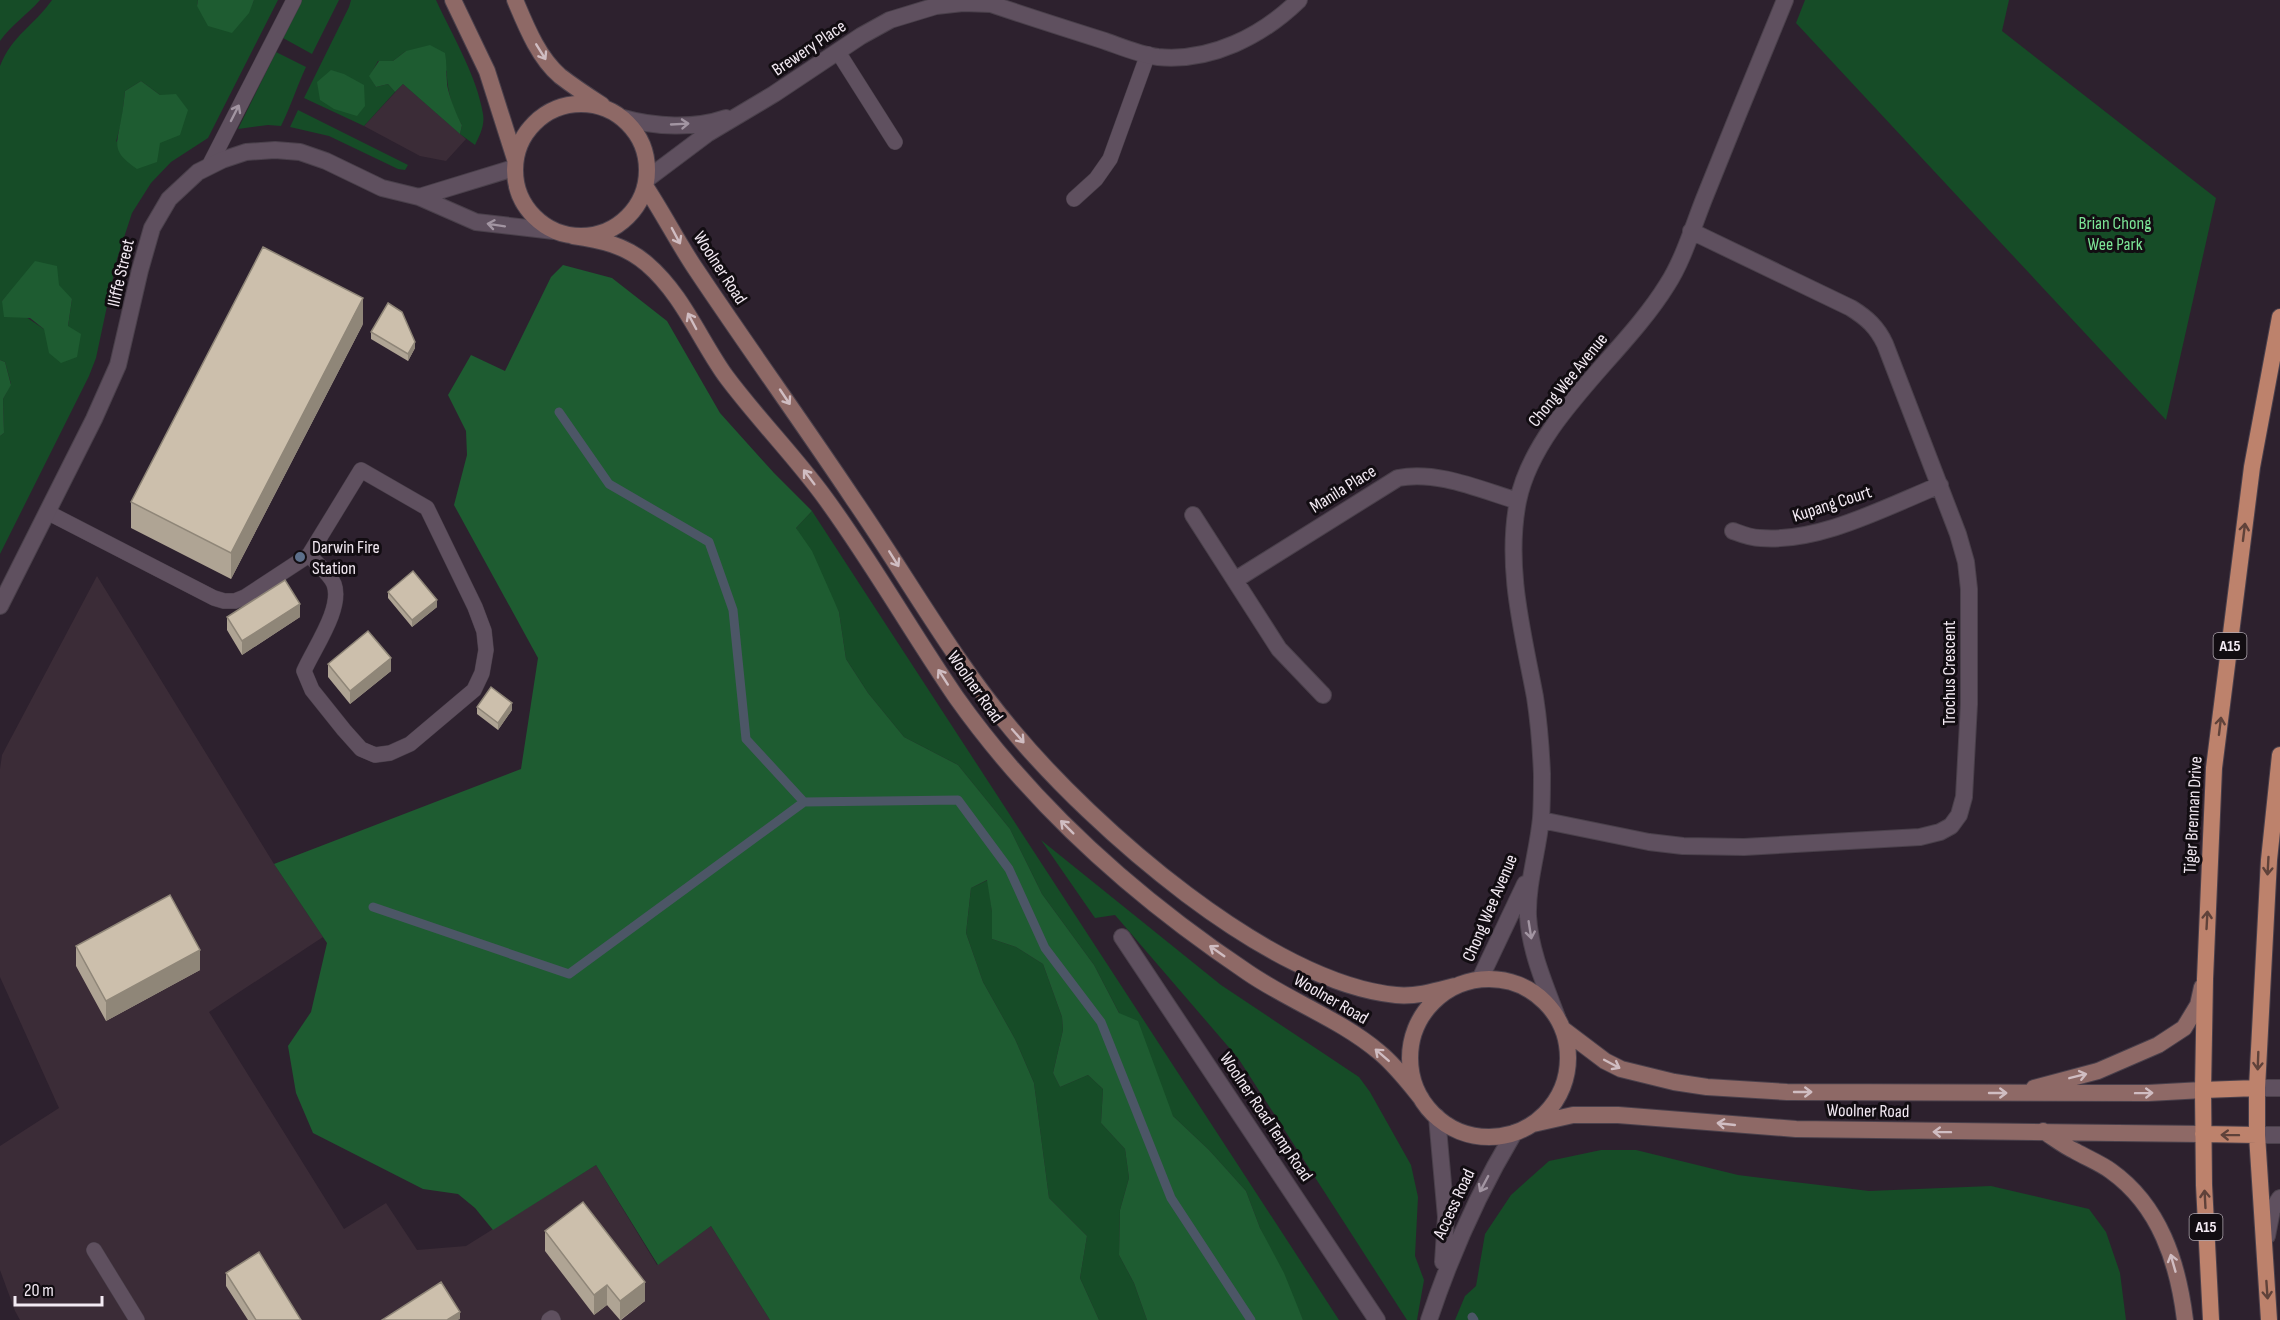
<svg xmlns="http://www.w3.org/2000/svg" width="2280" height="1320" font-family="'Sofia Sans Condensed',sans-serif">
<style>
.industrial{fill:#3b2c37}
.green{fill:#164c27;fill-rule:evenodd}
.forest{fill:#1e5c31}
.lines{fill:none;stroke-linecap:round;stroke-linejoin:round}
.stream{stroke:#4c5666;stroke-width:9}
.service-casing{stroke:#4a404b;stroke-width:16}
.minor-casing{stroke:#4a404b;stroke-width:18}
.secondary-casing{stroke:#4a404b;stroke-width:18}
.primary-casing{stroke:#4a404b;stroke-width:18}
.service{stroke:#5f505f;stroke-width:15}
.minor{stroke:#5f505f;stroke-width:16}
.secondary{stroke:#8e6966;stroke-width:16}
.primary{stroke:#bd826c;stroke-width:16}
.wall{fill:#afa494}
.shaded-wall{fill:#8f8678}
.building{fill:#ccbfac;stroke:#8f8678;stroke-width:1.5}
.oneway{stroke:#d0bdc2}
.oneway2{stroke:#a295a2}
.oneway3{stroke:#5f423a}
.service-dot{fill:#5c6f8a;stroke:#120d12;stroke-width:2}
.labels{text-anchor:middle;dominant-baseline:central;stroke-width:6;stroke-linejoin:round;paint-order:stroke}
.shield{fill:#120d12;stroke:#b0a8b0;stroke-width:1.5}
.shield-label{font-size:16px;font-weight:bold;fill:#f3eaf3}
.street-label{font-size:18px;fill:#f3eaf3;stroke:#120d12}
.park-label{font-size:18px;fill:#7ce596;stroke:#120d12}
.poi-label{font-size:18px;fill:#f3eaf3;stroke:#120d12;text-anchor:start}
</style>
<rect width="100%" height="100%" fill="#2d212e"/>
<path class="industrial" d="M403 84 466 139 446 161 420 156 364 126Z
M97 576 274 864 323 937 209 1012 344 1229 386 1203 417 1250 466 1246 596 1165 657 1265 711 1226 770 1320H20L15 1311 0 1270V1146L59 1108 0 977V769L2 755Z"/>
<path class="green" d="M0 0H40C27 15 11 25 0 41Z
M52 0H198L197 6 248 13 254 0H278L208 138 171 162 151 183 132 213 117 259 96 358 89 376 0 554V436L4 433 3 399 11 384 5 362 0 360V66C13 34 33 27 52 0ZM141 81 160 95 116 142 122 119 125 91ZM22 279 72 299 68 326 44 329 2 301Z
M302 0H339L312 54 283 38Z
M351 0H436C452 35 477 76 483 114 485 125 480 135 475 145L460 134 462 125C453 112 446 86 447 71L406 51 393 61H378L370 76 376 87 388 84 395 92 364 126 304 98 349 7Z
M1805 0H2009L2002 31 2216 198 2166 420 1796 23Z
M276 52 306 67C297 86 291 106 281 126L268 125 238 129Z
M298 110 408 165 405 170 398 169 329 136 290 127Z
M812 511 1339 1320H1303L1260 1228 1246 1191 1209 1150 1173 1116 1094 965 1042 894 1010 829 958 765 904 737 868 693 846 659 839 612 796 528Z
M1041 840 1221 985 1359 1077 1370 1092 1411 1165 1418 1197 1415 1256 1424 1280 1417 1320H1407L1238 1058 1115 915 1095 918Z
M988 880 992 912V939L1016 947 1043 964 1062 1017 1063 1030 1053 1073 1060 1087 1088 1075 1103 1089 1101 1123 1125 1149 1129 1178 1120 1210 1119 1255 1134 1283 1147 1320H1099L1080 1278 1087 1236 1049 1198 1034 1083 1015 1039 983 982 966 933 971 888Z
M1601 1150H1636L1738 1175 1869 1191 1991 1186 2089 1209 2106 1232 2120 1273 2126 1320H1455L1465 1296 1476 1286 1485 1234 1511 1195 1549 1161Z"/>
<path class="forest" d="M198 0H254L249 13 232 33 208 26 197 6Z
M430 45 445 53C447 63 446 73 447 83 447 91 458 119 462 125L460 134 403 84 395 92 388 84 376 87 369 76 379 61H393L406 51Z
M331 70 344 74 364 85 365 106 357 116 334 109 320 100 317 82Z
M141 81 160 95 176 94 188 110 180 135 160 143 157 162 137 169C112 151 116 147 121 120 123 110 124 100 125 91Z
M35 261 57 266 59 285 72 299 68 326 81 334 77 357 61 363 49 353 44 329 30 318 4 317 2 301Z
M563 265 612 278 667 321 720 413 774 473 812 511 796 528 812 551 839 612 846 659 868 693 904 737 958 765 1010 829 1042 894 1094 965 1119 1013 1138 1021 1173 1116 1209 1150 1246 1191 1260 1228 1284 1273 1303 1320H1147L1134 1283 1119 1255 1120 1210 1129 1178 1125 1149 1101 1123 1103 1089 1088 1075 1060 1087 1053 1073 1063 1030 1062 1017 1043 964 1016 947 992 939V912L987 880 971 888 966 933 983 982 1015 1039 1034 1083 1049 1198 1087 1236 1080 1278 1099 1320H770L711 1226 658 1265 596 1165 493 1230 475 1208 458 1194 423 1189 313 1133 296 1093 288 1046 311 1012 327 943 274 864 521 769 538 658 454 505 467 455 466 431 448 395 471 355 505 371 551 277Z
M0 360 5 362 11 385 3 399 4 433 0 436Z"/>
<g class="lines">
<path class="stream" d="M559 412 609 484 709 542 733 610 746 739 804 802 958 800 1009 869 1045 948 1101 1022 1171 1198 1251 1320
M373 907 569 974 804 802
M1472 1317 1474 1320"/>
<g class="service-casing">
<path id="service" d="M838 52 895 142
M209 166 294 0
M1074 199 1096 179 1110 159 1148 54
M47 512 214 598 224 601H235L245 597 309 555 361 470 427 508 475 607 484 631 486 650 482 673 474 690 410 744 390 753 375 755 361 749 344 730 312 690 304 671C314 648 343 608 334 584 330 574 316 563 309 555
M94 1250 137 1320
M549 1320 552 1318 553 1320"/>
</g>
<g class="minor-casing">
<path id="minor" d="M623 118C655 127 694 129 726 118
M647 179 707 134 774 94 861 36 890 20 936 6 963 3 991 4C1029 17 1067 29 1105 41 1122 47 1141 55 1158 57 1211 62 1262 36 1299 0
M419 197 514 168
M1193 515 1279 649 1323 695
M1733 531C1741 534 1751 538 1760 538 1819 543 1886 507 1940 485
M1235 580 1398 478C1437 470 1481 490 1518 501
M0 606 94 419 118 365 140 270 152 228 169 199 198 172 222 160 246 152 275 150 300 152 326 161 382 188 419 197 476 222 554 231
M1541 820 1649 842 1683 846 1744 847 1920 837 1940 832 1951 826 1959 815 1964 797 1969 704V589L1966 562 1958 534 1885 344C1877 327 1867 318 1851 308L1691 231
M1122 937 1377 1320
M1480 979 1525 884
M1557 1017C1545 985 1530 951 1528 916 1527 883 1538 851 1541 818 1542 804 1542 789 1542 774 1541 749 1539 723 1535 697 1523 633 1505 567 1518 501 1535 419 1624 355 1667 285 1684 259 1694 223 1706 194 1732 129 1758 65 1785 0
M2257 1088H2280
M1437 1117 1446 1217 1443 1262
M2257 1135H2280
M2267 1236 2272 1210 2280 1198
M1429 1320C1451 1254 1478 1193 1514 1133"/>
</g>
<g class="secondary-casing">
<path id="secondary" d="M453 0 487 71 515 159
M515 0C526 26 538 57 560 76 573 86 588 96 602 105
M515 170a66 66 0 1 1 132 0a66 66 0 1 1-132 0Z
M645 186C663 213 677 241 695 268 747 346 802 422 854 500 907 577 953 660 1013 731 1093 827 1269 983 1396 995 1416 997 1436 991 1455 986
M573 236C601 240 625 245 647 264 682 294 699 338 725 375 756 417 792 453 823 495 871 560 910 630 956 697 1034 807 1135 897 1247 972 1289 1001 1340 1019 1379 1052 1395 1065 1408 1082 1421 1098
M1410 1058a79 79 0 1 1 158 0a79 79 0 1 1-158 0Z
M1564 1030 1605 1061 1621 1069 1674 1082 1707 1087 1787 1092 2148 1093 2203 1090
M2034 1088 2098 1071 2158 1045 2184 1028 2198 1005 2202 987
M1533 1124 1573 1115H1618L1796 1129 2203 1134
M2043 1131C2054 1138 2064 1146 2075 1151 2087 1158 2100 1163 2111 1171 2160 1206 2178 1263 2185 1320"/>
</g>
<g class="primary-casing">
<path id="primary" d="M2203 1090 2257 1088
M2203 1134 2257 1135
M2211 1320 2204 1185 2203 1090 2205 979 2214 768 2252 467 2280 317
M2269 1320 2257 1135V1088L2269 860 2280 755"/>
</g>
<use href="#service" class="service"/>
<use href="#minor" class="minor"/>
<use href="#secondary" class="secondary"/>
<use href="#primary" class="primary"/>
</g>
<path class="wall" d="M363 324 231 579 131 528V502Z
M371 332 415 348 408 361 371 339Z
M388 592 437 607 412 627 388 598Z
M227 617H300L242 655 227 630Z
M328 664 391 671 350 704 328 677Z
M477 707 512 710 498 730 477 714Z
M76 946 200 970 106 1021 76 966Z
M545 1231 645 1301 621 1320H620L607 1305 594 1315 545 1251Z
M226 1273 301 1320H248L226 1286Z"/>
<path class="shaded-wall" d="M363 298V324L231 579V553Z
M415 342V348L408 361V354Z
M437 600V607L412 627V620Z
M300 604V617L242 655V641Z
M391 658V671L350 704V691Z
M512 703V710L498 730V723Z
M200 950V970L106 1021V1001Z
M645 1282V1301L620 1320V1301Z
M607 1285V1305L594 1315V1295Z
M460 1312V1319L458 1320H447Z"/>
<path class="building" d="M263 247 363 298 231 553 131 502Z
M388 303 402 312 415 342 408 354 371 332Z
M413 571 437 600 412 620 388 592Z
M285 580 300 604 242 641 227 617Z
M368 631 391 658 350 691 328 664Z
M491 687 512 703 498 723 477 707Z
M170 895 200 950 106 1001 76 946Z
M583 1202 645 1282 620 1301 607 1285 594 1295 545 1231Z
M259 1252 301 1320H256L226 1273Z
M441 1282 460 1312 447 1320H382Z"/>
<defs><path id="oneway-shaft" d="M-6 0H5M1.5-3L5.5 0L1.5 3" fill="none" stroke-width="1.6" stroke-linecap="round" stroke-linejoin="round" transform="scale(1.5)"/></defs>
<g class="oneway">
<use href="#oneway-shaft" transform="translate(541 52) rotate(58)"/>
<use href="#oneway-shaft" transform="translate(676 236) rotate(62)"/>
<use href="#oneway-shaft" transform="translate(692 321) rotate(-118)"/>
<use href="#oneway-shaft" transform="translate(785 397) rotate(56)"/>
<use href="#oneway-shaft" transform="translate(809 477) rotate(-127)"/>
<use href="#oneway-shaft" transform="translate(894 559) rotate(58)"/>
<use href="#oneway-shaft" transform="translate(943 677) rotate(-123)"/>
<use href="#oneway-shaft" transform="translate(1018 736) rotate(49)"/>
<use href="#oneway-shaft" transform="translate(1067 827) rotate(-135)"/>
<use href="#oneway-shaft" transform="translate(1217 951) rotate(-145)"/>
<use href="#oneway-shaft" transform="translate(1382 1055) rotate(-139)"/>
<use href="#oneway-shaft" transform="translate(1612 1064) rotate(28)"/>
<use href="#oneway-shaft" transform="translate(2078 1076) rotate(-14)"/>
<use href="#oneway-shaft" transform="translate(1803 1092)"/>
<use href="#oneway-shaft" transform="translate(1998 1093)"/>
<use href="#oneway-shaft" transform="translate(2144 1093) rotate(-1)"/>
<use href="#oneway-shaft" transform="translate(1726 1124) rotate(-174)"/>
<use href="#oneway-shaft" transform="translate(1942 1132) rotate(-179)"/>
<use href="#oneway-shaft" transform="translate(2173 1263) rotate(-106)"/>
</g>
<g class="oneway2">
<use href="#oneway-shaft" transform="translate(235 113) rotate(-63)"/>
<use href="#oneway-shaft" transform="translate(680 124) rotate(-3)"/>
<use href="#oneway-shaft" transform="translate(496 225) rotate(-171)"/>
<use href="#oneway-shaft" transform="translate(1530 930) rotate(81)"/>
<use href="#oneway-shaft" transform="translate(1484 1184) rotate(118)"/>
</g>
<g class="oneway3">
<use href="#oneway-shaft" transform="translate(2244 532) rotate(-83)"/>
<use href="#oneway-shaft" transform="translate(2220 726) rotate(-83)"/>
<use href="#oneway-shaft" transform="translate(2268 866) rotate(93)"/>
<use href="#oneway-shaft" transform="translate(2207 920) rotate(-87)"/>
<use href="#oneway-shaft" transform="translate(2258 1061) rotate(92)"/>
<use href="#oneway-shaft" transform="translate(2230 1135) rotate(-179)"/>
<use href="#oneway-shaft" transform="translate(2205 1199) rotate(-93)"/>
<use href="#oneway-shaft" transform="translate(2267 1290) rotate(86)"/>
</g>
<circle class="service-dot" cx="300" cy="557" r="6"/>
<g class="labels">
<g class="shield">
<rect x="2213.5" y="633" width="33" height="26" rx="4.5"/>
<rect x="2189.5" y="1214" width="33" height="26" rx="4.5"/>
</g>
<g class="shield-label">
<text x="2230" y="646">A15</text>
<text x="2206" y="1227">A15</text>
</g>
<g class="street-label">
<text transform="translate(809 48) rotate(-34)">Brewery Place</text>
<text transform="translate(720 268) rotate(57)">Woolner Road</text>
<text transform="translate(121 273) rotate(-77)">Iliffe Street</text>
<text transform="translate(1568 380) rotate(-51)">Chong Wee Avenue</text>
<text transform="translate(1343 489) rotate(-32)">Manila Place</text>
<text transform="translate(1832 504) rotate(-18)">Kupang Court</text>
<text transform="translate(1949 673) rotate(-90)">Trochus Crescent</text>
<text transform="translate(975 687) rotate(55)">Woolner Road</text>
<text transform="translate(2193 815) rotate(-87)">Tiger Brennan Drive</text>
<text transform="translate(1490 908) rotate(-67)">Chong Wee Avenue</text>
<text transform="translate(1331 999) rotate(30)">Woolner Road</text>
<text transform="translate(1868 1111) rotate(1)">Woolner Road</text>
<text transform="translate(1266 1117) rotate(56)">Woolner Road Temp Road</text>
<text transform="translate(1454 1204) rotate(-65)">Access Road</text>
</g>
<g class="park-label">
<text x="2115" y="223">Brian Chong<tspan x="2115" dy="21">Wee Park</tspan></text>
</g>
<g class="poi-label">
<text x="312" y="547">Darwin Fire<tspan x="312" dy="21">Station</tspan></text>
</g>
</g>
<path d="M15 1296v9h87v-9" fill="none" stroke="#f3eaf3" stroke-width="3"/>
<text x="24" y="1296" font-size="18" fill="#f3eaf3" stroke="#120d12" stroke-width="4.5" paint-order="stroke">20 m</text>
</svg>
